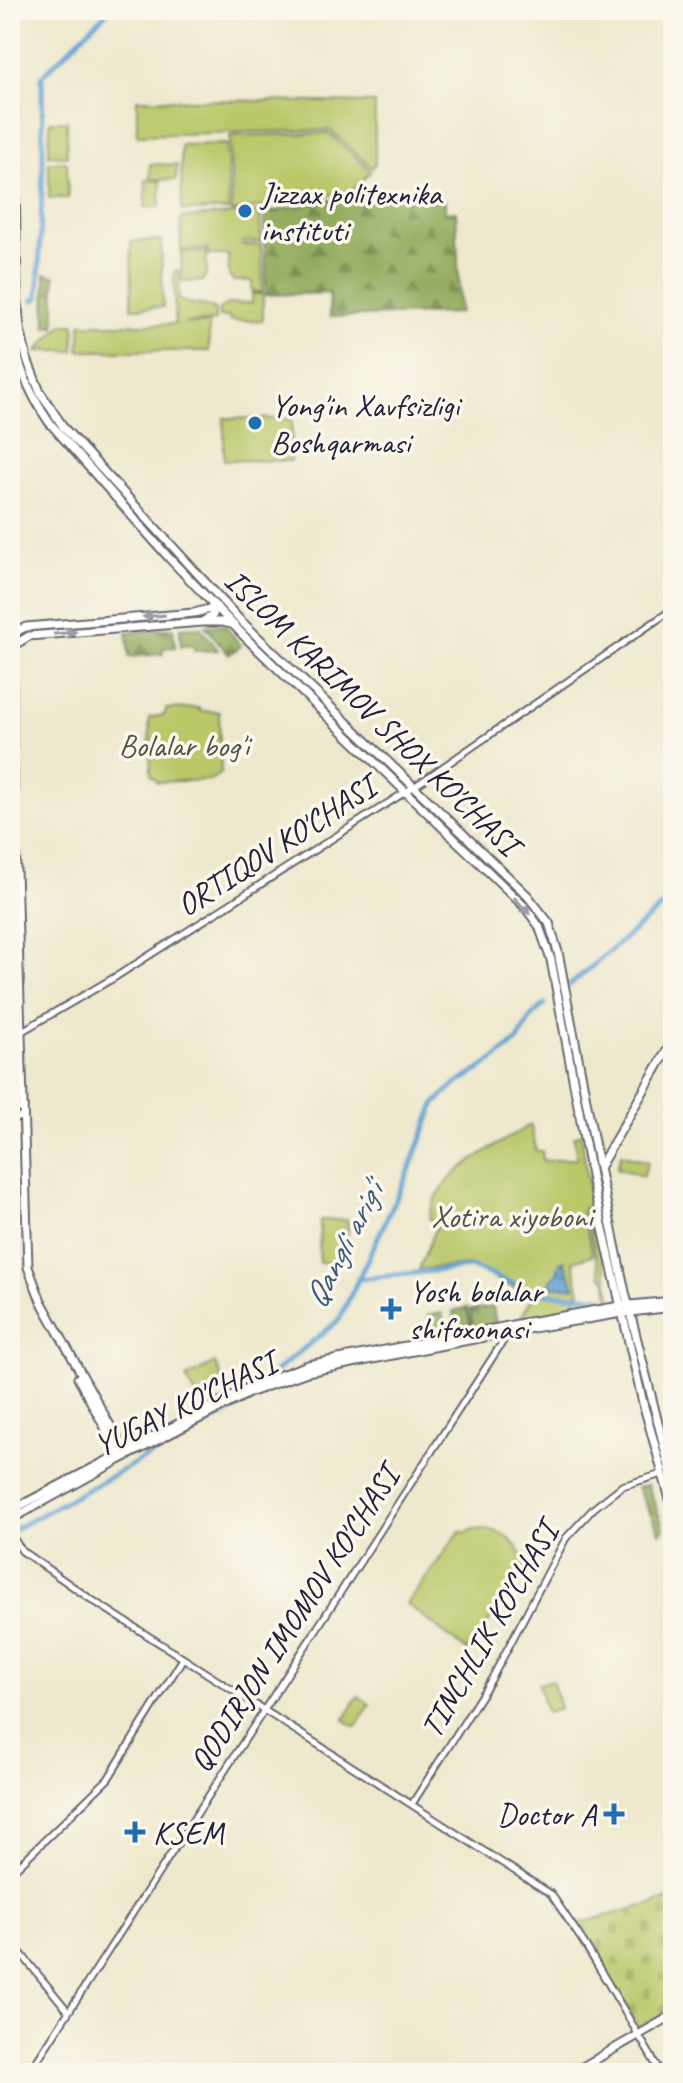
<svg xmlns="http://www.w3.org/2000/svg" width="683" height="2083" font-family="Caveat,sans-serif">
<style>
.green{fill:#bac86a;stroke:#6e7552;stroke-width:2}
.forest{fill:url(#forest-firs);stroke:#5a674c;stroke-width:2}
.cemetery{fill:url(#cemetery-stones);stroke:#6e7552;stroke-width:2}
.water{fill:url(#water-waves);stroke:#406186;stroke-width:2}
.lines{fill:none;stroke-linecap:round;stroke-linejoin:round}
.canal{stroke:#5da0d1;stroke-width:5}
.minor-casing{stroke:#69676e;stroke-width:9}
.major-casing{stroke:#69676e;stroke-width:11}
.minor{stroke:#fff;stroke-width:5}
.major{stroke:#fff;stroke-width:7}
.oneway{fill:#9c9ca7}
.poi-dot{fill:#1f6fb2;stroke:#fbf7ec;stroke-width:3}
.labels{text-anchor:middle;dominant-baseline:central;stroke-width:7;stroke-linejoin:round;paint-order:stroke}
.poi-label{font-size:32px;fill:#22223b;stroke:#fbf7ec;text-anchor:start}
.street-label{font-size:32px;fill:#22223b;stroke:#fbf7ec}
.park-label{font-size:32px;fill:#505449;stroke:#fbf7ec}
.water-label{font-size:34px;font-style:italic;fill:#3d5b7e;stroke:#fbf7ec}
</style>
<defs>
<pattern id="forest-firs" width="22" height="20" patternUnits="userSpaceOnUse" patternTransform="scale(2)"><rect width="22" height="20" fill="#93ac5e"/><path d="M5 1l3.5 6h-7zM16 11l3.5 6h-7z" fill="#788c4f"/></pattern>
<pattern id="cemetery-stones" width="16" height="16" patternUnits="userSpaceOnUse" patternTransform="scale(2)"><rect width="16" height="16" fill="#bac86a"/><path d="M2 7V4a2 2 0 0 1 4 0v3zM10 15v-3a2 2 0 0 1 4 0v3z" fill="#a0ac5d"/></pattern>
<pattern id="water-waves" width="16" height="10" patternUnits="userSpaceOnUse" patternTransform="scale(2)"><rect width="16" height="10" fill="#5da0d1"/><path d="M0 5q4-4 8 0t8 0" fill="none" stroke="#4c82ab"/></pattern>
</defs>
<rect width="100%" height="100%" fill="#fbf7ec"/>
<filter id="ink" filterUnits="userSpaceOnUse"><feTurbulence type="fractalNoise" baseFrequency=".0125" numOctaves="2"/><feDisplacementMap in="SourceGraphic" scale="16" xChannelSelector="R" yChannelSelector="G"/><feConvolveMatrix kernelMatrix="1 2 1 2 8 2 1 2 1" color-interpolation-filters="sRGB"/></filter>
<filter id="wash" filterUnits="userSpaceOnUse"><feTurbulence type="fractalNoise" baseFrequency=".006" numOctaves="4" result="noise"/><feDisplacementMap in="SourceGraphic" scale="32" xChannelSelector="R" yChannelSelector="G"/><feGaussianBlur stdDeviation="1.8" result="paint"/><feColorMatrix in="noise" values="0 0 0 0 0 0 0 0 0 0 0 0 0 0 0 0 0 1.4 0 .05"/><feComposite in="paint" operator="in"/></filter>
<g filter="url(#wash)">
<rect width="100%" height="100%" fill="#eee8cd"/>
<path class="green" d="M137 99 375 103V164L372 168 330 130 137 135Z
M50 121H67V156L49 155Z
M329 133 371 171 352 191 232 212 230 136Z
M227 144 229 210 182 211 181 145Z
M49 162H67L68 198H49Z
M150 164 177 165 176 180 150 179Z
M146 180 161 181 160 207H145Z
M260 212 261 242H243V245H261L263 292H252V281H234L229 276 228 255H208V249L181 250V218Z
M161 240 163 307 132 308 131 241Z
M181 252H206L207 273 202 281 182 282Z
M179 270V299C191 308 203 301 215 310V321L184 323 209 324V351H81L79 349 81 324H175L174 271Z
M252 294H263V320L230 321 229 317H219V310L227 304 252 303Z
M63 324H75L74 351H37Z
M224 418 292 419 291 461 224 460Z
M199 708 200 711 219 712 221 773 210 780 157 782 156 779 151 775 149 718 164 715 167 709Z
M528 1126H531L536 1151H542L543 1161 577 1158 574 1137 581 1133 590 1197 613 1304 610 1306 606 1278 601 1276 584 1208 582 1211 593 1255 573 1261 580 1293H576V1310L519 1321 532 1298 469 1265 419 1269 437 1224 429 1218C437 1172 492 1149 528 1126Z
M621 1154 648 1162 643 1176 617 1168Z
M320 1220H348L347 1263H319Z
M215 1363 225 1385 198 1399 186 1378Z
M474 1529C509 1529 511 1539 530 1567L467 1651 407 1604 460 1531 466 1533Z
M552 1680 560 1708 546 1712 538 1684Z
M358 1696 370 1704 356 1727 344 1720Z"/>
<path class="forest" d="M406 193V200H445V212L456 211 460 313 330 317 329 293 266 295 264 213 362 194Z
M45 274 55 276V327H46Z
M225 625 241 646 229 655 205 626Z
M200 627 218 650 194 651V645L181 646 180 628Z
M173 628 175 647 163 648V654L129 657 127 632Z
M493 1307 496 1324 473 1328 470 1310Z
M467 1308 471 1328 431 1334 428 1315 442 1313 444 1323 454 1322 453 1311Z
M648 1485 664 1529 660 1533 637 1487Z"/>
<path class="cemetery" d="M673 1898V2009L640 2029 575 1924Z"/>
<path class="water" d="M564 1261 575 1287H553L550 1284 551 1279 556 1275 560 1262Z"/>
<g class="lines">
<path class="canal" d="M33 300 38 299 43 165 42 76 109 10
M570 985 673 897
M359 1279 472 1267 528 1290
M535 1293 602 1297
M271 1375 339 1320 409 1171 435 1104 452 1087 491 1062 518 1040 531 1017 545 1004
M13 1530 249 1401 258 1392"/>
</g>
</g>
<g filter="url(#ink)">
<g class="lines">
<g class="minor-casing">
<path id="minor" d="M17 1034 117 976 421 782 673 609
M10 1112 24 1107
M10 1120 24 1116
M10 1533 22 1551 89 1598 551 1894 586 1946 661 2073
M412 1804 491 1680 566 1538 594 1508 622 1486 662 1474
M10 1874 108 1779 182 1660
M10 1940 68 2011
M29 2073 509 1332"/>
</g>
<g class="major-casing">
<path id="major" d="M12 10 17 296 20 329 27 359 40 392 64 428 239 619 527 895 549 923 558 952 599 1168 625 1292 673 1482
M10 316C14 356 26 389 49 422L170 559 247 639 524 906 539 926 551 960 592 1181 643 1403 673 1510
M204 622H222L231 624
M10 639 19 630 26 627 194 613 217 607
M599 1168 673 1040
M78 1378 120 1455
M127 1456 41 1301 28 1267 12 737V653L16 644 29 636 202 622 213 615 216 606
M10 1511 251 1386 308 1365 523 1323 620 1306 673 1301
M10 1520 119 1460 251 1392 307 1372 509 1332 622 1313 673 1307
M32 2073H36
M572 2073 673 2015"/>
</g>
<use href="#minor" class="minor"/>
<use href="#major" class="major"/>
</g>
<defs><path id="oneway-solid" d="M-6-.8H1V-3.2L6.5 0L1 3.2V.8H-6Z" transform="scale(2)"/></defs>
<g class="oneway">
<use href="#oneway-solid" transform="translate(154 616) rotate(176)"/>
<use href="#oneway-solid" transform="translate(65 633) rotate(-5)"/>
<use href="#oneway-solid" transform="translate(522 906) rotate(47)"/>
</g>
</g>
<g class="poi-dot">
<circle cx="245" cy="211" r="8"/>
<circle cx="255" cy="423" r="8"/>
<path d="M387 1297h8v8h8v8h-8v8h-8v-8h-8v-8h8z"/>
<path d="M610 1802h8v8h8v8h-8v8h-8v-8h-8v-8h8z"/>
<path d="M131 1820h8v8h8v8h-8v8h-8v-8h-8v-8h8z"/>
</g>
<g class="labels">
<g class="poi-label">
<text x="261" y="193">Jizzax politexnika<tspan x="261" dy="37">instituti</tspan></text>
<text x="271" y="405">Yong'in Xavfsizligi<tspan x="271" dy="37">Boshqarmasi</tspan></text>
<text x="409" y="1291">Yosh bolalar<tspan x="409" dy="37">shifoxonasi</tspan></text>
<text x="596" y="1814" text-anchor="end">Doctor A</text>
<text x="153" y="1832">KSEM</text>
</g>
<g class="street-label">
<text transform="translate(372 712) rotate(44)">ISLOM KARIMOV SHOX KO'CHASI</text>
<text transform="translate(276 846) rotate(-33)">ORTIQOV KO'CHASI</text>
<text transform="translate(185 1404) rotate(-26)">YUGAY KO'CHASI</text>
<text transform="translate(294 1619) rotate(-57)">QODIRJON IMOMOV KO'CHASI</text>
<text transform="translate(489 1630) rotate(-60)">TINCHLIK KO'CHASI</text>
</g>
<g class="park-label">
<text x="184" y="745">Bolalar bog'i</text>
<text x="512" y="1216">Xotira xiyoboni</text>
</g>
<g class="water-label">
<text transform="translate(343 1245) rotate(-63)">Qangli arig'i</text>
</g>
</g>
<rect width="683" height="2083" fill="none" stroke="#fbf7ec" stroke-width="40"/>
</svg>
